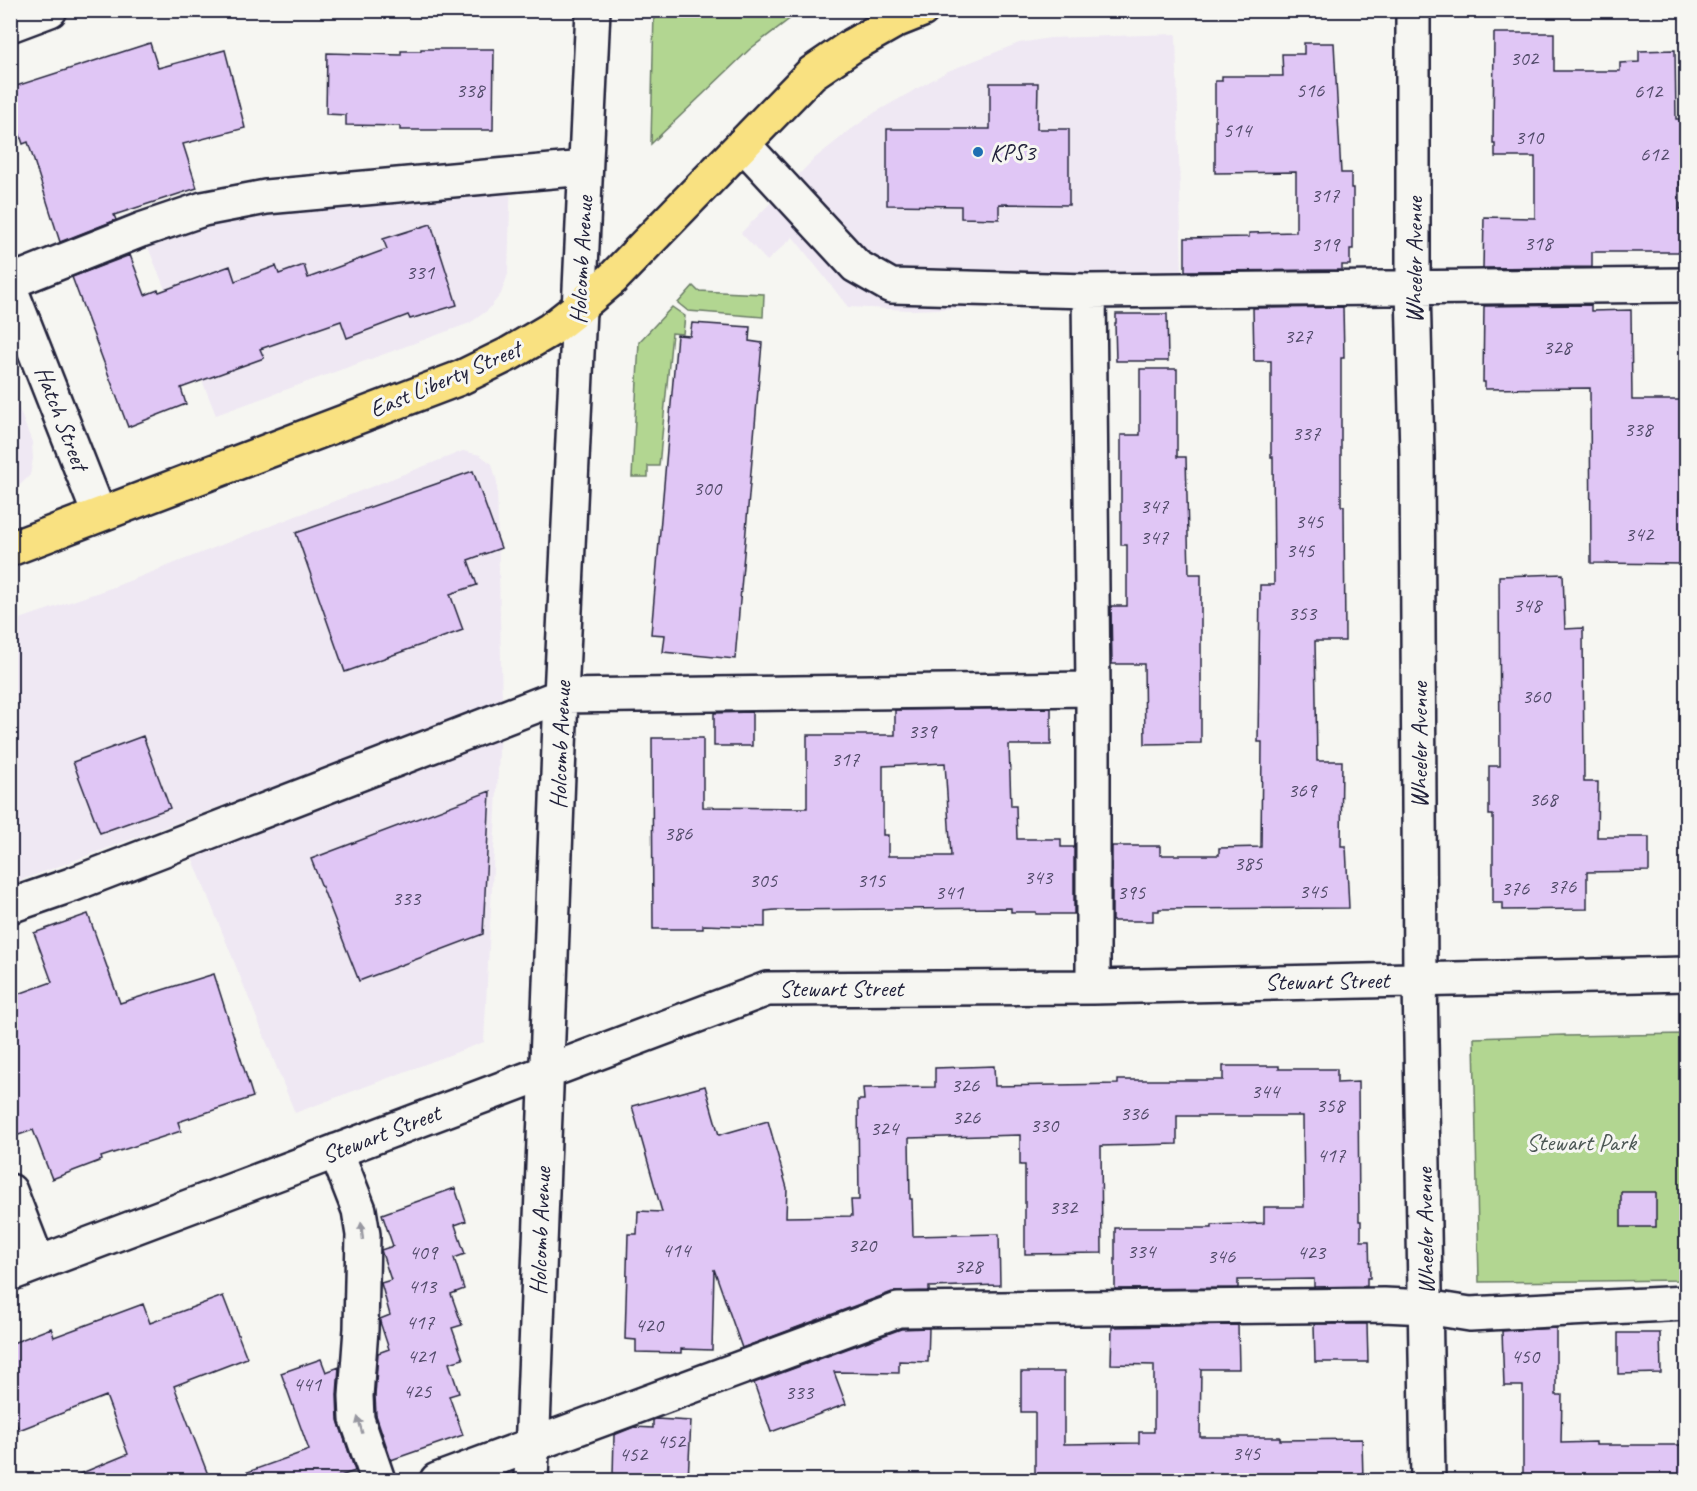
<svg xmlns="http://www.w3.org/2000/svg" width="1697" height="1491" font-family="Caveat,sans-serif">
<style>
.built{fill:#efe8f3}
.green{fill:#b2d691;stroke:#6a7c66;stroke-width:1.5}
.building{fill:#e0c6f5;stroke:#22223b;stroke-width:1.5;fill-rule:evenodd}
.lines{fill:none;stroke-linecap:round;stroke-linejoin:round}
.minor-casing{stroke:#22223b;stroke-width:38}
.major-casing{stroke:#22223b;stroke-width:38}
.minor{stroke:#f6f6f2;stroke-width:33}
.major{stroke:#f9e181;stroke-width:33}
.oneway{fill:#9797a0}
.poi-dot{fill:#1f6fb2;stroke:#f6f6f2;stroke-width:2}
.labels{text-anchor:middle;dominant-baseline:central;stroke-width:6;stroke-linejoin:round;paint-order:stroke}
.number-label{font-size:21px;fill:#524b6a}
.poi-label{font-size:24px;fill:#22223b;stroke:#f6f6f2;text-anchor:start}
.street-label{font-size:24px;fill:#22223b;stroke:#f6f6f2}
.park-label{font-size:24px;fill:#4d5855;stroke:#f6f6f2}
</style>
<rect width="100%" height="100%" fill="#f6f6f2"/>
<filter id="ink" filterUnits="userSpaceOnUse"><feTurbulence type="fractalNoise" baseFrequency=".0167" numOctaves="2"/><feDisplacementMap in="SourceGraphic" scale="12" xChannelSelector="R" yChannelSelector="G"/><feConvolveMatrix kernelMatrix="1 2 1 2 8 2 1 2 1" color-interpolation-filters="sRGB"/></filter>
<g filter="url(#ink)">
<path class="built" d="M1176 34 1182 275 1058 305 910 310 848 307 793 237 767 261 741 233 815 158 849 131 874 113 948 71 1019 43 1050 38Z
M511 175 508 274 501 294 488 310 470 323 216 415 141 230Z
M10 386 32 442 33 459 30 475 16 489 11 491Z
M463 451 480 455 492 464 497 482 502 702 11 884V622L111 588Z
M500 733 484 1042 295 1113 192 857Z"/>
<path class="green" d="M654 11V10L800 11 750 49 651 144Z
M693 286 698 291 764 294 763 317 688 311 678 303Z
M672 307 685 316 683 334 672 333 659 466H648V477H632L639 342Z
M1686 1034V1280L1479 1282 1474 1038 1565 1035V1036Z"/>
<path class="building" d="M1494 33H1554V71H1620V63L1639 62V51L1675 50 1676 119H1680V209H1686V252H1592V267L1483 268 1484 217 1535 218V157H1495V144H1493Z
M150 43 158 68 225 50 245 128 183 144 197 188 114 215 116 220 60 242 28 142 23 144 10 106V88Z
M1304 43H1334L1341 173H1351V188H1353V249H1350V265H1342V270L1185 271V238L1249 237V233L1296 232V172L1215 173V81H1222V76H1283L1282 54H1304Z
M421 49H494L493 130H400V126L346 125V115L326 114 327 53 401 55V51H421Z
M990 83H1038L1037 129H1069V205L999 204V219L961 218V206L887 205V129H990Z
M431 224 457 305 410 319 408 315 347 338 341 321 260 349 264 358 181 388 186 404 128 427 72 277 130 255 145 295 158 290 159 292 230 266 235 281 276 266 279 274 304 265 308 278 387 249 383 239Z
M1591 305V311L1631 310 1632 400H1686V564L1591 563 1590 388 1485 389V382H1483L1484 306Z
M1343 307 1344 358H1341V506H1344L1345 641H1315L1317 761H1342L1341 846H1346L1349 908 1159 909V911H1153V921H1112V846H1160V855H1219V848L1261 847 1262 742H1258L1260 585H1274L1273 457H1271V361H1254L1253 308Z
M1116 314H1167L1168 361H1116L1115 323H1116Z
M692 323 750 327 749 341 762 343 735 659 663 652 665 635 651 634 677 335 690 336Z
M1140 369H1177V457H1186L1189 574H1201V743L1145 744 1144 664H1112L1111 606H1127V545H1121V435H1140Z
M473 471 501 548 468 560 477 585 450 594 463 630 345 672 296 533Z
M1563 574 1565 629 1583 628 1584 782H1598L1597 837H1649V871L1587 872V909L1503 910V903H1493V815H1489V766H1500L1499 576Z
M1051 708V745H1009L1011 806H1016L1017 839H1061V847H1074V914H1036V912H1011V908L775 910 765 911V927L703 925V929H653L652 738H703V807L807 808V735H895V710ZM945 763 951 856H888V835H883V766Z
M752 712V746H714V713Z
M143 736 170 808 100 833 73 762Z
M490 791 483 934 359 981 311 859Z
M88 914 120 1003 214 974 253 1097 178 1122 181 1131 101 1157 102 1160 52 1179 33 1130 10 1138V997L52 982 34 933Z
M994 1066 995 1086 1118 1084V1080H1223V1066H1279V1069H1337V1083L1358 1082 1359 1221H1361V1241H1369L1370 1278H1367V1286L1314 1287V1279L1238 1280V1288L1115 1289V1228H1212V1225L1264 1223V1207H1304L1303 1116H1177V1144L1101 1146 1102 1253 1025 1254V1165H1020V1135L909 1138 910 1199H912L913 1236 999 1234 1000 1285 929 1287V1291L892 1292 742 1348 714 1269 712 1350 681 1349V1353L636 1352V1340L625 1339 628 1234H637L638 1211 662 1212 632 1106 705 1086 719 1135 768 1121 787 1188 786 1217 852 1216 851 1200H859L858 1100H864L863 1088 935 1087V1068Z
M455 1188 466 1221 455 1225 465 1254 454 1258 464 1289 451 1294 462 1325 452 1328 463 1359 449 1363 459 1393 449 1396 463 1435 391 1460 376 1415 375 1396 378 1353 389 1349 380 1322V1319L390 1315 381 1283 391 1280 381 1250 393 1246 382 1214Z
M1621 1192H1656V1227H1621Z
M223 1296 247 1358 174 1386 210 1480H65L128 1454 106 1396 19 1430 10 1409V1344L51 1328 54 1337 143 1304 150 1323Z
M1314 1324H1367L1368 1362H1315Z
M1238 1325 1239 1369H1201L1200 1437H1280V1440L1362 1439 1363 1480H1035V1412H1021V1372H1064V1444L1139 1443V1432H1154V1365L1111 1364 1112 1327Z
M929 1328 928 1362 899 1361V1373L834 1372 846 1404 771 1432 754 1383 901 1329Z
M1556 1328V1395H1562L1561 1443 1596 1442V1445H1686V1480H1523V1386H1504L1502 1331Z
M1618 1333H1660L1661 1373 1618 1374Z
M321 1359 326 1372 339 1367 337 1395 338 1420 355 1471 329 1480H235L234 1477 309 1450 281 1373Z
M656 1419 691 1421 688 1480 625 1479V1476H613L614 1435 634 1427 653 1428V1420Z"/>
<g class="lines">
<g class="minor-casing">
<path id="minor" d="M1413 10V288L1417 455 1420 978 1428 1480
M10 25 50 10
M743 144 856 266 891 286 1089 291 1686 285
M10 282 141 230 203 209 266 197 585 168
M10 288 99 514
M1093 689V987
M10 906 71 885 561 696 1093 689 1089 291
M336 1151 359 1210 363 1235 361 1329 356 1396 357 1419 378 1480
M10 1191 38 1263
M10 1274 767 989 1093 987 1686 974
M437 1480 898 1310 1384 1305 1426 1307 1470 1314 1686 1303
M531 1480 561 696 593 10"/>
</g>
<g class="major-casing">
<path id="major" d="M10 549 460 378 509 354 550 330 578 308 612 279 812 73 853 45 897 20 922 10"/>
</g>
<use href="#minor" class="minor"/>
<use href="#major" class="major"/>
</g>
<defs><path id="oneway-solid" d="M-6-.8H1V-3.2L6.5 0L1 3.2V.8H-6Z" transform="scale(1.5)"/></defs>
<g class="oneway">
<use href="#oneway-solid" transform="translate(362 1231) rotate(-96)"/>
<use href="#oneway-solid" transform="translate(360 1425) rotate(-106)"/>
</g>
</g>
<circle class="poi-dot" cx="978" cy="152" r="6"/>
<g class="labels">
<g class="number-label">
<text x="1524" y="58">302</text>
<text x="470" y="90">338</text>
<text x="1310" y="90">516</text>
<text x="1648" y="91">612</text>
<text x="1237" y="130">514</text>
<text x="1529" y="137">310</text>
<text x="1654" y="154">612</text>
<text x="1325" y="195">317</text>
<text x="1538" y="243">318</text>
<text x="1325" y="244">319</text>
<text x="420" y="272">331</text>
<text x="1298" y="336">327</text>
<text x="1557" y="347">328</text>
<text x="1638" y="429">338</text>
<text x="1306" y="433">337</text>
<text x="707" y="488">300</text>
<text x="1154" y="506">347</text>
<text x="1309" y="521">345</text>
<text x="1639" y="534">342</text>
<text x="1154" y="537">347</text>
<text x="1300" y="550">345</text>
<text x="1527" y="605">348</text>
<text x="1302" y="613">353</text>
<text x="1536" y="696">360</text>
<text x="922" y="731">339</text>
<text x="845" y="759">317</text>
<text x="1302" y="790">369</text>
<text x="1543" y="799">368</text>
<text x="678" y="833">386</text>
<text x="1248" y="863">385</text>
<text x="1038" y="877">343</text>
<text x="763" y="880">305</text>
<text x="871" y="880">315</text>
<text x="1562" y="886">376</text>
<text x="1515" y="888">376</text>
<text x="1313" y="891">345</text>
<text x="949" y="892">341</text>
<text x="1131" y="892">395</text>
<text x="406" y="898">333</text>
<text x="965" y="1085">326</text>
<text x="1265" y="1091">344</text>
<text x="1330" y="1105">358</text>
<text x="1134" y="1113">336</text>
<text x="966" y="1117">326</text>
<text x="1044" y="1125">330</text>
<text x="884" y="1128">324</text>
<text x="1331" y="1155">417</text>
<text x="1063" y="1207">332</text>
<text x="862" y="1245">320</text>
<text x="676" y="1250">414</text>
<text x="1141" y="1251">334</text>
<text x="423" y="1252">409</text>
<text x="1311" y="1252">423</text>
<text x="1221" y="1256">346</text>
<text x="968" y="1266">328</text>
<text x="422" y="1286">413</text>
<text x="420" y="1322">417</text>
<text x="649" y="1325">420</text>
<text x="421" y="1356">421</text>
<text x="1525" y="1356">450</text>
<text x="307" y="1384">441</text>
<text x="417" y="1391">425</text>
<text x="799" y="1392">333</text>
<text x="671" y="1441">452</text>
<text x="1246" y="1453">345</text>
<text x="633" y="1454">452</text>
</g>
<g class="poi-label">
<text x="990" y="152">KPS3</text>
</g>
<g class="street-label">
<text transform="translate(581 260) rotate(-87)">Holcomb Avenue</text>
<text transform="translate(1414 260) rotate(-90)">Wheeler Avenue</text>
<text transform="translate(445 379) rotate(-23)">East Liberty Street</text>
<text transform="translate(62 418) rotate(69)">Hatch Street</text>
<text transform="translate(560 745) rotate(-88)">Holcomb Avenue</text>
<text transform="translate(1419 745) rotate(-90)">Wheeler Avenue</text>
<text transform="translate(1327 981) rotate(-1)">Stewart Street</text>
<text x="841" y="988">Stewart Street</text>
<text transform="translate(381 1134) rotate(-21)">Stewart Street</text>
<text transform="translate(540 1231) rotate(-88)">Holcomb Avenue</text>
<text transform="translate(1425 1231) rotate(-91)">Wheeler Avenue</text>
</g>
<g class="park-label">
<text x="1581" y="1142">Stewart Park</text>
</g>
</g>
<rect width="1697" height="1491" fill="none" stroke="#f6f6f2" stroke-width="36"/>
<rect x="18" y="18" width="1661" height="1455" fill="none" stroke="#22223b" stroke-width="2" filter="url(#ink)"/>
</svg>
